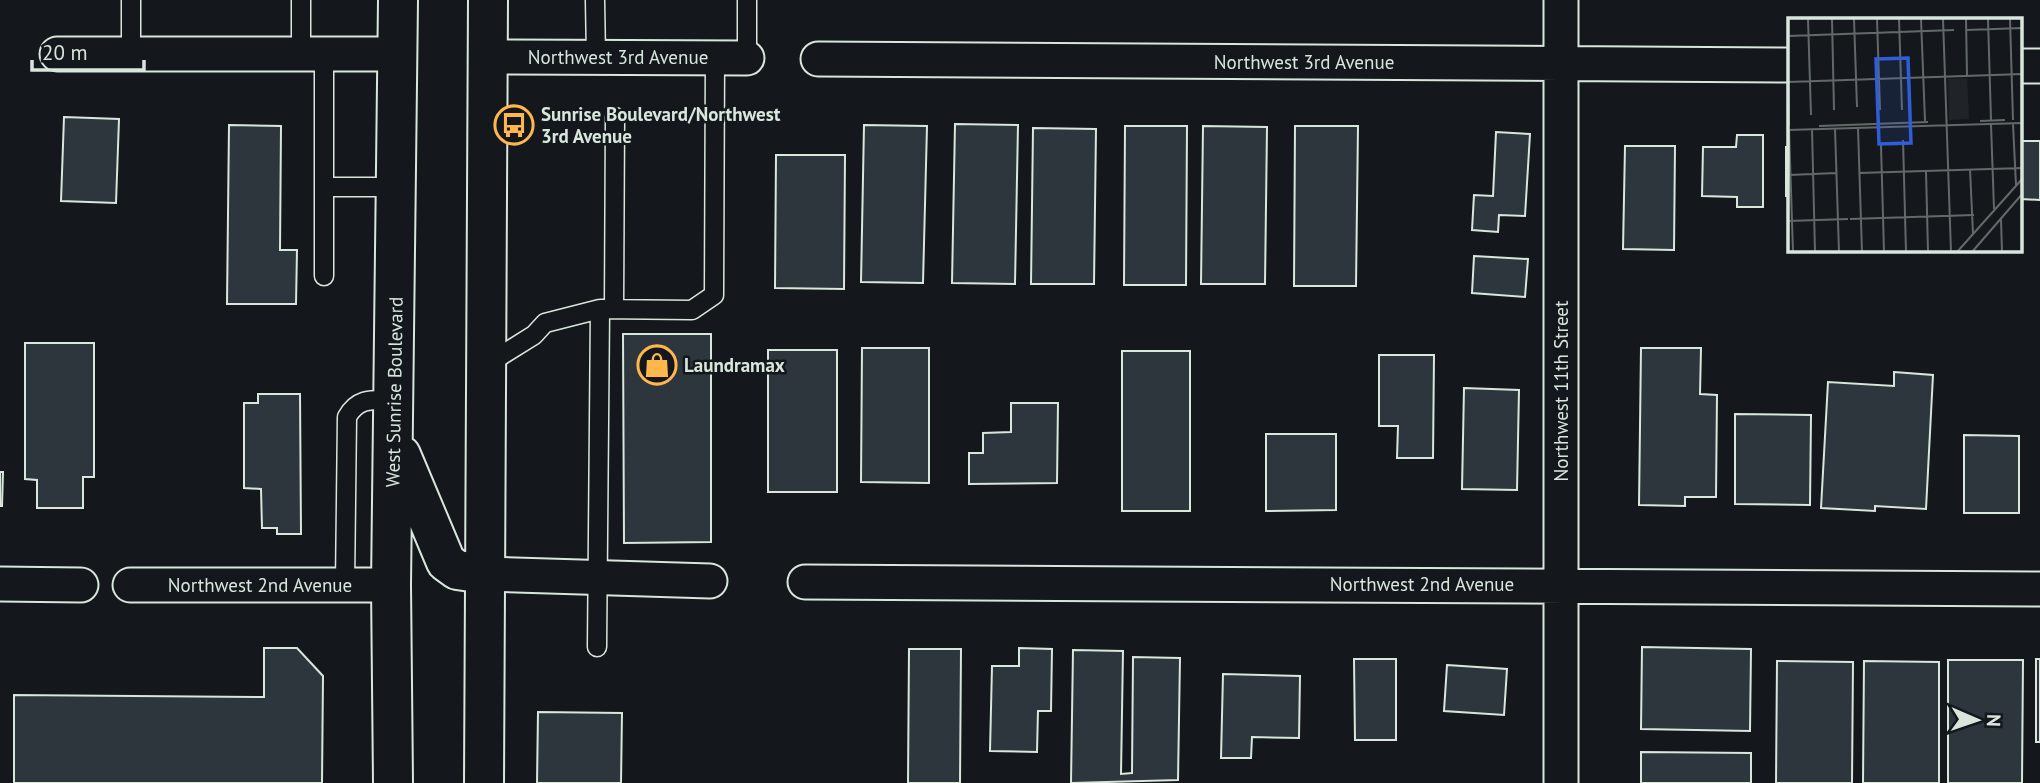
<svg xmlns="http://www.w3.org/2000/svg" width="2040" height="783" font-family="'PT Sans',sans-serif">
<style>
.building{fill:#2c363c;stroke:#d8e6dc;stroke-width:2}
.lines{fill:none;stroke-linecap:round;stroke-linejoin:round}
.service-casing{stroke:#d8e6dc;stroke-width:21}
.minor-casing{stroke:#d8e6dc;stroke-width:37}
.primary-casing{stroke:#d8e6dc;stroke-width:42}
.service{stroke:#14181c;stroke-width:18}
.minor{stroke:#14181c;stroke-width:33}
.primary{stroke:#14181c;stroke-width:38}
.labels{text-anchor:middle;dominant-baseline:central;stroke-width:5;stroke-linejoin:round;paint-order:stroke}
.street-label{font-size:19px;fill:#d8e6dc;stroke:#14181c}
.poi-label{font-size:19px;font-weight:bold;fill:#d8e6dc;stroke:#14181c;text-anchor:start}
.inset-road{fill:none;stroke:#626a69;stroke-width:2}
.view{fill:#305dd8;fill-opacity:0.15;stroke:#305dd8;stroke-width:3.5}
.inset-edge{fill:none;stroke:#d8e6dc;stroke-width:3.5}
</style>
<rect width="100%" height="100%" fill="#14181c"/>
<path class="building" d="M64 117 119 119 116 203 61 201Z
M955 124 1018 125 1015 284 952 283Z
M229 125 281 126 280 250H297L296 304H227Z
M864 125 927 126 923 283 861 282Z
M1125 126H1187L1186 285H1124Z
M1203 126 1267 127 1265 284H1201Z
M1295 126H1358L1356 286H1294Z
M1033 128 1096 129 1094 284H1031Z
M1496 132 1530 134 1525 216 1499 215 1498 232 1472 230 1474 195 1493 196Z
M1737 135H1763V207H1737V197L1702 196 1703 147H1736Z
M2021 141H2040V200L2021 199Z
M1625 146H1675L1674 250 1623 249Z
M1786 147H1790V196H1786Z
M776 155H845L844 289 775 288Z
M1474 256 1528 259 1525 297 1472 293Z
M623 334H711V542L624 543Z
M25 343H94V477H83V508H37V480L25 479Z
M862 348H929V483L861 482Z
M1641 348H1701L1700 394 1717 395 1716 497H1685V506L1639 505Z
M768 350H837V492H768Z
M1122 351H1190V511H1122Z
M1379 355H1434L1433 458H1397L1398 426H1379Z
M1894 372 1933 375 1926 509 1875 506V511L1821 508 1828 382 1894 386Z
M1464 388 1519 390 1517 490 1462 489Z
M258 394H300L301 534H277V528H262L261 489 244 488V403H258Z
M1011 403H1058L1057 483 969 484V453H983V433L1011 432Z
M1735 414 1811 415 1810 505 1735 504Z
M1266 434H1336V510L1266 511Z
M1964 435 2019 436V513H1964Z
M0 472H3L2 506H0Z
M1642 647 1751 649 1750 731 1641 729Z
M264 648H297L323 676 322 783H14V695L264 697Z
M1019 648 1052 649 1051 711H1038L1037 752 990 751 992 666H1019Z
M909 649H961L960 783H908Z
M1073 650 1123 651 1121 774 1132 773 1133 657 1180 658 1178 780 1071 783Z
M1354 659H1396V740H1355Z
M2036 659H2040V742H2036Z
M1948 660H2023L2022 783H1948Z
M1777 661 1853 662 1852 783H1776Z
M1864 661 1939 662V783H1863Z
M1447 665 1507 669 1504 715 1444 711Z
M1223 674 1300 676 1299 738 1252 737 1251 758H1221Z
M538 712 622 713 621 783H537Z
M1641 752 1751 753V783H1641Z"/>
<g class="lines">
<g class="service-casing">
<path id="service" d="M595 0 596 57
M747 0V58
M301 53V0
M131 54V0
M324 187H396
M324 276V53
M614 309 615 117
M486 365 534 335 545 323 600 309 692 310 714 295 715 58
M345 585 347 417C358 397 373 400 394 400
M597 647 600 309"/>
</g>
<g class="minor-casing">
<path id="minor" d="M57 54H398
M488 57 747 58
M818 59 1790 65
M2021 66H2040
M485 574 710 581
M805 582 2040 589
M0 584 81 585
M130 585H391
M1561 783V0"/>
</g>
<g class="primary-casing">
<path id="primary" d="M401 455 446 562 457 570 485 574
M393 783 391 585 398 0
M484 783 488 0"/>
</g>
<use href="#service" class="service"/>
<use href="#minor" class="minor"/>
<use href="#primary" class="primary"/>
</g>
<defs>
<g id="bus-ring" transform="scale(2.0125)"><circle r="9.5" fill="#14181c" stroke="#ffb74d" stroke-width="1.5"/><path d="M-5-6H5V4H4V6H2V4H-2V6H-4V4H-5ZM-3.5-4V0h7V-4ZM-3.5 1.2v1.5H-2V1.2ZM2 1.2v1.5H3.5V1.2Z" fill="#ffb74d"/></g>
<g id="shop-ring" transform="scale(2.0125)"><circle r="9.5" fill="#14181c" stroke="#ffb74d" stroke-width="1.5"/><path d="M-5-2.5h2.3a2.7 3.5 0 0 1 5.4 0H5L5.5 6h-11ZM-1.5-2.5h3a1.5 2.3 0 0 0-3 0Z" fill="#ffb74d"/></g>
</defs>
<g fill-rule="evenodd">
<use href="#bus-ring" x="514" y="125"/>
<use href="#shop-ring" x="657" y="365"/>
</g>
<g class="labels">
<g class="street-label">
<text x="618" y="57">Northwest 3rd Avenue</text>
<text x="1304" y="62">Northwest 3rd Avenue</text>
<text transform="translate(1561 391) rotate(-90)">Northwest 11th Street</text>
<text transform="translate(394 392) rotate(-89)">West Sunrise Boulevard</text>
<text x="1422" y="584">Northwest 2nd Avenue</text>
<text x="260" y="585">Northwest 2nd Avenue</text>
</g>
<g class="poi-label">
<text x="541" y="114">Sunrise Boulevard/Northwest<tspan x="541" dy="22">3rd Avenue</tspan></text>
<text x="684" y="365">Laundramax</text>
</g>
</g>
<g transform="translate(1788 18)">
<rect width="234" height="234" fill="#14181c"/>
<path d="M179 60 181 101 161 102 160 61Z" fill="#202428"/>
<path class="inset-road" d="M20 1 23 97M44 1 46 92M66 1 69 89M89 1 92 92M111 1 114 92M133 1 137 103M155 1 163 234M178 1 179 58M200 1 203 102M222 1 225 102M178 12 235 10M0 18 166 12M0 64 235 56M0 65 1 108M192 103 217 102M203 106 206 191M225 106 228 167M31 108 140 104M70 110 74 234M1 111 5 234M24 111 27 234M47 111 51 234M0 112 235 105M115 122 118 234M93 127 96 234M182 151 185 216M138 153 140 234M71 155 235 150M1 157 48 155M62 201 186 197M213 201 214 234M0 203 60 201M169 234 235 160M184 234 235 175"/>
<path class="view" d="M120 40 123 125 91 126 88 41Z"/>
<rect width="234" height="234" class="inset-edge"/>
</g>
<g transform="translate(1977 720) rotate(92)" stroke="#14181c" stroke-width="5" paint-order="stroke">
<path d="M0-5L12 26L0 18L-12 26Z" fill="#d8e6dc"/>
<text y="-10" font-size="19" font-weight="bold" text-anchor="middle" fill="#d8e6dc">N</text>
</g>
<path d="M32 60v10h112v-10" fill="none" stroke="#d8e6dc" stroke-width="3.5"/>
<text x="42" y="60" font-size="21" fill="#d8e6dc" stroke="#14181c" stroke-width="5" paint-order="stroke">20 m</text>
</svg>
